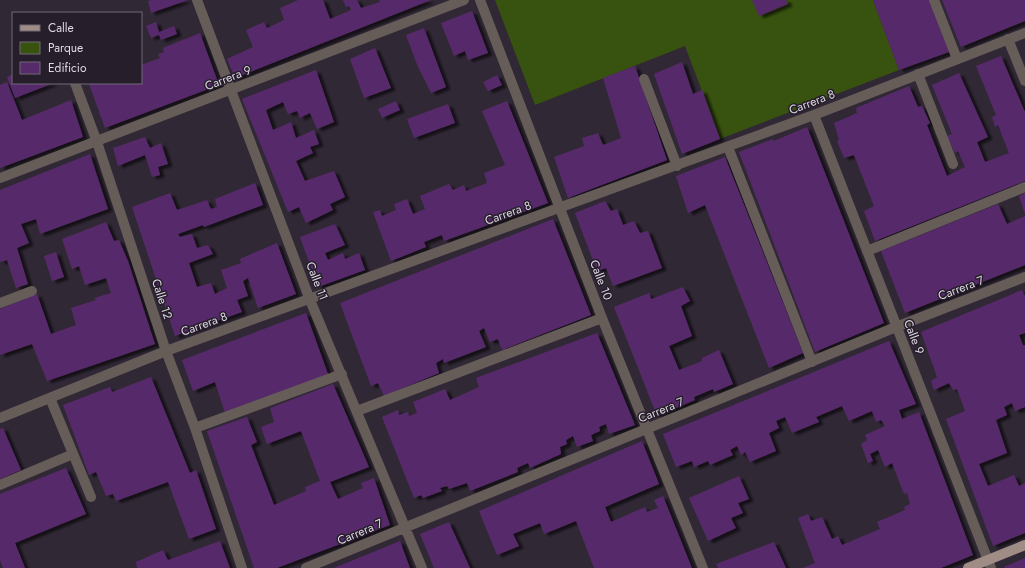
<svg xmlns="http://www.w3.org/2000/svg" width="1025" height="568" font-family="Jost,sans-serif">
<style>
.green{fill:#385210}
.building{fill:#572a6a;filter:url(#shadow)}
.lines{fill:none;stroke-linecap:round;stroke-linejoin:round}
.minor{stroke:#665d59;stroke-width:10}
.primary{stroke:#9f8d85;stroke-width:10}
.labels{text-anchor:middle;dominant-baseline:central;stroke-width:3;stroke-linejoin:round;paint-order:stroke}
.street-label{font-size:12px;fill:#dfd9e3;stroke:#271e2c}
</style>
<defs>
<filter id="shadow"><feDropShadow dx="4.5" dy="2.5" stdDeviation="1" flood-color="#0009"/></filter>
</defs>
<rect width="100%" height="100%" fill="#312836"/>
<path class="green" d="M495 0H873L899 70 720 139 685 46 535 105Z"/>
<path class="building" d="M152 0H188L151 13 148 1Z
M298 0H323L330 19 351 10 349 6 346 7 343 0H357L361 8 380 2 379 0H431L235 78 227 59 253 47 246 30 264 22 267 28 284 20 280 8Z
M752 0H786L788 4 759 16Z
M873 0H929L949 52 899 70Z
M942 0H1025V21L961 47Z
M472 11 488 53 468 60 465 51 454 56 441 23Z
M156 22 159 32 174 26 177 34 161 40 159 35 151 38 146 26Z
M424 28 446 87 431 93 418 67 406 35Z
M200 33 219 85 105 128 89 84 141 83V65L160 58 158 54 164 52 163 48Z
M375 48 391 88 364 98 350 59Z
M1001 56 1025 112V181L875 241 864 211 874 206 854 155 844 158 837 141 839 140 834 123 857 113 856 108 909 86 918 107 922 106 930 123 927 125 947 176 965 167 958 151 955 153 947 136 952 134 932 85 959 73 988 137 977 142 985 162 1009 153 998 125 995 127 992 117 996 115 976 66Z
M682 62 693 94 702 90 720 139 682 154 654 74Z
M635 66 667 160 568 198 554 157 584 146 582 138 598 133 603 145 621 138 603 78Z
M316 70 334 122 317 129 310 113 300 118 297 111 288 114 283 102 266 110 273 130 291 122 296 138 314 130 319 144 310 147 313 153 296 161 305 181 334 171 345 197 330 204 333 210 306 223 299 207 288 212 242 99Z
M13 74V83H54L15 98 7 77Z
M497 75 502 85 488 91 483 82Z
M7 82 22 120 71 100 83 137 0 168V85Z
M396 101 400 110 382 118 378 109Z
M507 101 548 203 444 241 442 235 424 242 426 247 391 261 373 212 380 210 382 216 396 210 394 204 407 199 413 214 425 209 420 196 449 184 453 190 464 185 466 191 487 183 484 173 505 165 482 111Z
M448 104 455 123 414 138 407 119Z
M807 127 884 323 815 352 739 152 773 139 774 141Z
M145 137 150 148 161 143 168 164 158 167 160 175 152 177 145 155 118 166 113 148Z
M90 154 108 209 40 234 36 219 21 224 29 243 17 248 28 284 16 288 7 260 0 262V190Z
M725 157 803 353 769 368 705 205 688 213 676 176Z
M255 183 263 205 204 227 203 225 178 234 180 237 192 234 197 248 208 245 213 254 189 263 197 287 211 283 215 294 227 288 221 270 241 263 240 259 277 243 296 294 258 308 248 278 243 281 248 296 237 300 242 312 175 336 132 207 170 193 177 210 207 200 211 209 217 207 215 199Z
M1025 193V214L1019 196Z
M605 201 611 211 617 209 623 225 634 221 640 233 648 231 662 268 613 286 606 268 597 271 575 213Z
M998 204 1007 224 1025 216V265L905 313 881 251Z
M553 219 591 315 502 350 498 339 490 342 484 328 479 331 486 347 444 363 443 359 436 363 439 373 384 396 378 383 371 386 340 303Z
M106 222 114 241 119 240 128 261 155 344 47 381 32 344 0 355V309L37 294 51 334 76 325 71 308 96 300 94 298 111 293 106 278 85 285 79 266 72 269 62 239Z
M335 224 345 245 325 253 328 260 343 253 345 259 359 253 365 270 318 287 300 237Z
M56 252 64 277 52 281 44 256Z
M683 287 690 301 681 306 692 336 669 346 679 370 702 361V358L719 350 733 384 714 392 713 389 694 397 695 400 657 416 614 307 649 293 651 299Z
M1022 290 1025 296V333L1019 335 1023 345H1025V407L1015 411 1012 403 1004 407 1007 415 996 420 1007 453 979 464 988 486 1014 475 1019 486 1025 483V533L993 546 946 419 965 411 957 389 953 390 949 383 934 390 931 381 937 377 921 332Z
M306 313 328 374 225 413 215 382 193 391 182 360Z
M597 333 635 425 609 434 606 424 599 427 600 431 591 435 593 441 577 447 573 436 566 440 567 444 560 447 561 454 530 468 528 463 517 468 518 472 470 491 467 483 449 489 447 486 440 488 442 491 423 498 421 495 414 498 382 417 398 410 399 415 408 412 409 416 417 413 413 402 445 389 450 400 479 387 476 378Z
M889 341 916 404 899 410 902 419 919 412 973 555 941 568H803L815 563 798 518 808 514 811 521 822 517 832 539 838 536 842 545 880 529 877 522 905 510 904 507 910 504 907 493 904 494 892 463 885 467 878 450 870 454 873 461 868 463 861 444 867 440 865 435 885 426 881 420 876 422 872 411 849 421 842 406 816 417 819 422 792 433 785 417 776 421 779 428 769 433 776 451 750 462 745 452 741 455 737 446 730 450 733 455 710 465 708 461 694 467 692 461 676 467 663 434Z
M151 377 190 473 196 470 216 529 189 539 168 482 116 501 113 494 106 496 96 472 89 475 63 405 110 387 112 392Z
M333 384 369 467 330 482 338 499 363 488 361 483 374 478 390 525 277 568H254L207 431 247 417 257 442 251 445 274 505 306 491 305 487 320 481 301 431 267 444 261 427 274 422 270 408Z
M3 428 21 470 0 479V429Z
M642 441 659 484 605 507 611 522 645 507 647 512 658 508 654 500 663 496 692 568H594L576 521 544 534 540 523 513 534 519 546 497 555 479 511Z
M66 468 86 514 15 543 25 568H3L0 560V494Z
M739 476 749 499 738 503 743 513 731 518 736 528 708 541 689 498Z
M449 522 470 568H434L420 534Z
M220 541 230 568H137L136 562 163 550 168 560Z
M400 541 410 568H334Z
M774 542 786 568H718L716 564Z
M1025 558V568H1005L1004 567Z"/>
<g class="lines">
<path class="minor" d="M197 0 310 300 422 568
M480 0 602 318 703 568
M934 0 957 59
M1008 39 1025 81
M918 74 953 164
M644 79 677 166
M75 83 97 142 166 351 195 428 242 568
M814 115 991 568
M728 147 812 362
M0 178 464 0
M867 251 1025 187
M0 303 32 291
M50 398 91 497
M357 411 602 318
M0 418 166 351 814 115 1025 33
M195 428 342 374
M0 485 73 454
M306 568 896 327 1025 277"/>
<path class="primary" d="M968 568 1025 545"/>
</g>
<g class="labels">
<g class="street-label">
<text transform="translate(228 78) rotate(-21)">Carrera 9</text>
<text transform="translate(812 102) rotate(-21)">Carrera 8</text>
<text transform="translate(508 213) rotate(-20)">Carrera 8</text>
<text transform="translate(601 280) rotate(69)">Calle 10</text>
<text transform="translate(317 281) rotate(69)">Calle 11</text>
<text transform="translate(961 288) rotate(-21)">Carrera 7</text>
<text transform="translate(162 299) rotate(72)">Calle 12</text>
<text transform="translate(204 324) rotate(-20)">Carrera 8</text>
<text transform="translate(914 337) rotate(69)">Calle 9</text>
<text transform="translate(661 410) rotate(-22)">Carrera 7</text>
<text transform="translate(360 532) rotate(-23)">Carrera 7</text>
</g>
</g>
<rect x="12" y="12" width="130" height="72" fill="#271e2c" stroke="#716975"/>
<rect x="20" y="25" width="20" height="6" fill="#9f8d85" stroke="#716975"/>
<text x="48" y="32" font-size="12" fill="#dfd9e3">Calle</text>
<rect x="20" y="42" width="20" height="12" fill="#385210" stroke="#716975"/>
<text x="48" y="52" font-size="12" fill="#dfd9e3">Parque</text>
<rect x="20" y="62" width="20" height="12" fill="#572a6a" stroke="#716975"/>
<text x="48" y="72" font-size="12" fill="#dfd9e3">Edificio</text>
</svg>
